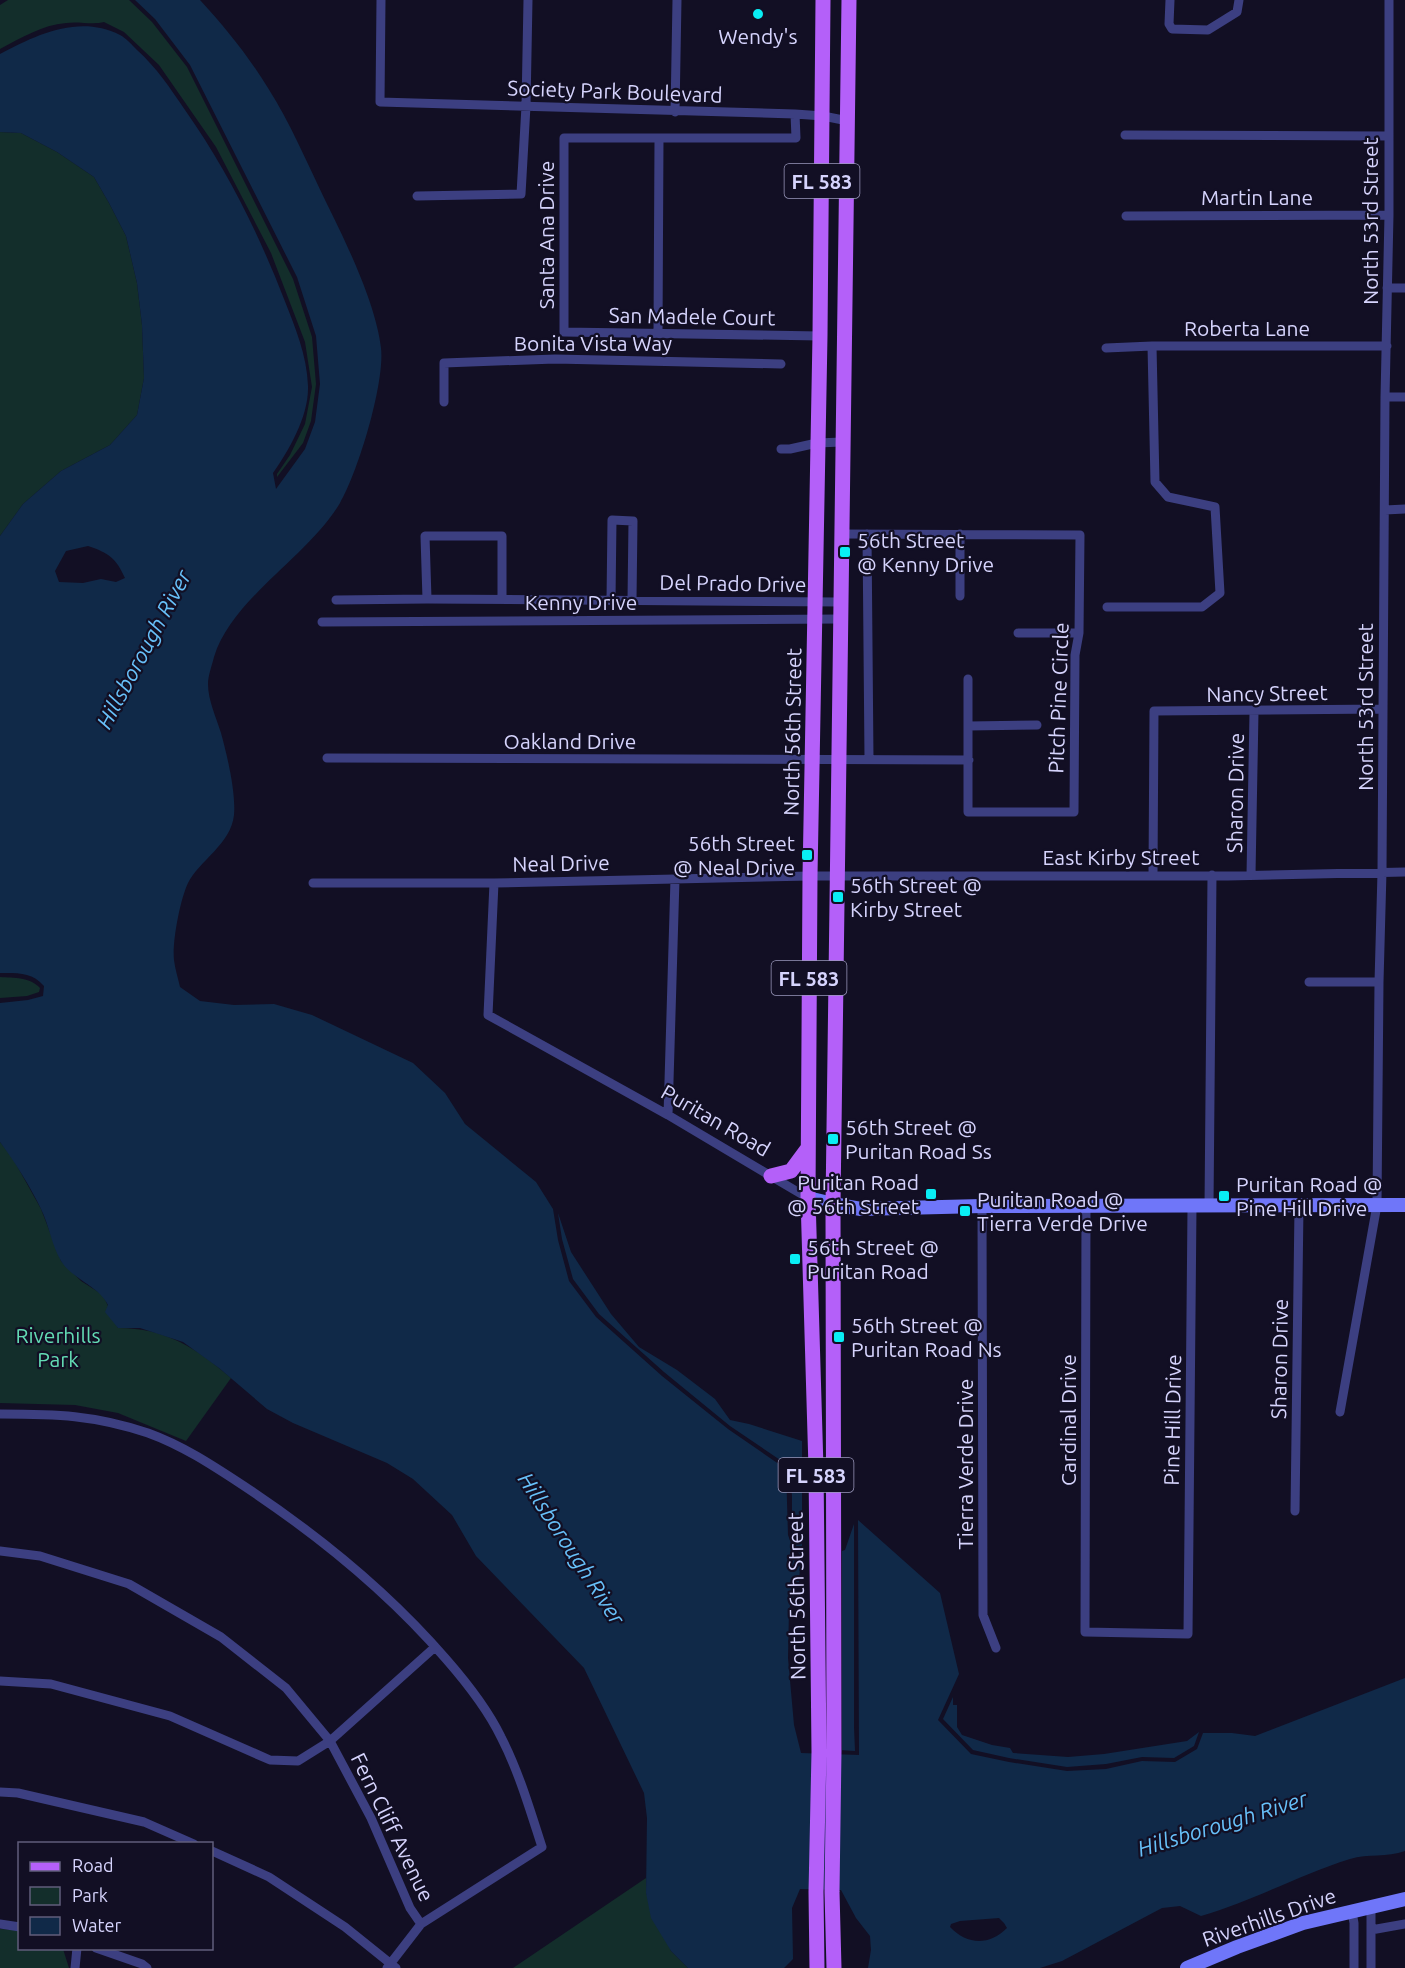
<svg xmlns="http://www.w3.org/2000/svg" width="1405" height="1968" font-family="Ubuntu,sans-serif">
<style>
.green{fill:#132e2b}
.water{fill:#102948;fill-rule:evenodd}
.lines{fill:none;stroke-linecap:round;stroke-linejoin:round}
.street{stroke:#3c3f81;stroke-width:9}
.secondary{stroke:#6f76f9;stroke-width:14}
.primary{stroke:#b460f9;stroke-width:15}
.poi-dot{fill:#09eef4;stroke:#120f24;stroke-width:2}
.labels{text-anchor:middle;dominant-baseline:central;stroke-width:4.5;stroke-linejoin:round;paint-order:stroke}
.shield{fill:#120f24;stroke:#9b99bc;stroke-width:1.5}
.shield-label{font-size:20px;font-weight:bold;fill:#d6d4fd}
.poi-label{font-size:21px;fill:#d6d4fd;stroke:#120f24;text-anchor:start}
.street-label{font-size:21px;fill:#d6d4fd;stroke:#120f24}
.park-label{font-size:21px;fill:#63dbb4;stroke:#120f24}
.water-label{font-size:22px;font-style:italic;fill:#67c0f9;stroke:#120f24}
</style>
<rect width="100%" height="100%" fill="#120f24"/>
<path class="green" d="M8 0H129L152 22 187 67 293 279 312 337 316 384 311 421 303 443 277 477V474L290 455 305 424 312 387 305 342 271 253 216 147 159 65 124 32 104 22C93 25 78 21 66 23 42 25 21 38 0 49V5Z
M0 132 21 133 57 152 94 177 109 203 126 236 137 283 142 325 144 378 137 415 110 445 61 471 23 504 0 536Z
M0 977C14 978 30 977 40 988L39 992 27 996 0 998Z
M0 1142 12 1157 41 1209 61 1261 81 1281 103 1295 118 1328C166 1328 196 1348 231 1378L186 1441 118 1413 75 1405 0 1403Z
M646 1878V1893L671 1951 688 1968H513Z
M0 1929 19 1930 20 1948 63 1949 69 1968H0Z"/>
<path class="water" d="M135 0H200C225 27 249 57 268 88 290 122 308 165 326 202 346 242 376 304 381 348 385 383 358 472 340 503 308 557 232 598 214 657 212 665 208 676 208 684 208 700 216 717 221 733 227 755 236 792 234 815 231 844 199 861 188 883 180 900 172 942 174 960 175 969 178 978 180 987L200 1001 234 1005 274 1004 312 1015 413 1063 445 1093 465 1124 536 1182 553 1209 558 1240 569 1281 596 1317 662 1376 728 1429 786 1469 788 1535 800 1568 799 1582 789 1609 788 1658 794 1725 801 1753 859 1755 858 1520 940 1593 959 1674 938 1720 971 1754 1009 1762 1067 1771 1106 1769 1142 1761 1175 1762 1197 1749 1203 1733H1232L1255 1736 1405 1678V1851C1387 1858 1368 1853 1350 1859 1299 1875 1253 1901 1201 1916L1180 1906 1162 1908 1062 1961 1040 1968H868L871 1950 870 1936 856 1918 841 1890 800 1889 792 1908 793 1959 784 1968H688L671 1951 651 1918 646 1893 647 1818 644 1793 584 1668 476 1556 452 1515 413 1479 387 1463 293 1423 267 1409 219 1368 183 1342 140 1328H118L105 1312 108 1305C98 1285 73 1280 61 1261 52 1246 49 1225 41 1209 30 1186 15 1162 0 1142V1003L28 1000 43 996 44 986C32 972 18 973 0 973V536L23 504 61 471 110 445 137 415 144 378 142 325 137 283 126 236 109 203 94 177 57 152 21 133 0 132V54C36 35 79 14 120 35 126 38 132 45 137 50 157 68 170 88 185 110 226 168 258 232 284 299 295 327 307 355 308 386 309 416 289 450 273 473L276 489 305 449 315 422 320 384 316 336 297 277 190 65 155 19ZM88 546C109 553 116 558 125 578L116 582 101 579 83 583 59 582 55 571 66 551ZM999 1918 1004 1923 1007 1928C989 1946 967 1945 950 1927L951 1924 960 1921Z
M558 1213 571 1252 611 1314 639 1347 677 1370 715 1399 730 1420 749 1424 802 1441V1562L792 1534V1496L789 1466 730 1426 664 1372 599 1314 573 1279 562 1239Z
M854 1524V1727L855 1751 839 1750H842V1551L845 1550Z
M953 1697V1705H957V1727L962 1735 992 1745 1010 1748 1013 1753 1068 1757 1104 1754 1187 1741 1199 1732 1194 1746 1174 1758 1142 1757 1106 1764 1067 1767 1009 1758 973 1750 943 1719Z"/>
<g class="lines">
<path class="street" d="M381 0 380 102 795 114 823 116 848 121
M1170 0 1169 24 1172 29 1208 30 1237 12 1239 0
M675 112 677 0
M795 114 796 138H564V332L820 336
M1125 135 1388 136
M417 196 521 194 526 106 528 0
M1126 216 1389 215
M1387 288H1405
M658 334 659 139
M1106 348 1152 346H1387
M1385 397H1405
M444 402V363L555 359 781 364
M781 449H790L817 443 842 442
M1385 510 1405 509
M842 534 1080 535 1079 633 1075 655 1074 812H968V679
M867 534 869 759
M960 534V596
M427 599 425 536H502V599
M336 600 427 599 840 602
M611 600 612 520 633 521 632 600
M1107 607H1202L1220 593 1215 507 1168 497 1155 482 1152 346
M322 622 840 619
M1018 633H1079
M969 726 1037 725
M327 758 969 760
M1153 874 1154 711 1382 709
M1251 875 1254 712
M313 883H494L810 876H1228L1405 872
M494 883 488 1015 668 1115 808 1198
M1309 982H1379
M668 1115 675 879
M982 1206 983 1615 996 1648
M1086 1207 1085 1632 1188 1634 1192 1207
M1209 1207 1212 875
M1340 1412 1377 1205 1379 982 1382 872 1385 397 1389 215V0
M0 1414C56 1414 94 1415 148 1433 184 1446 215 1467 247 1488 319 1536 389 1593 446 1659 467 1683 487 1708 501 1737 519 1772 530 1810 542 1847L421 1924 387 1968
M1295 1511 1299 1207
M0 1551 40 1556 129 1584 221 1637 286 1688 330 1741 371 1818 410 1908 421 1924
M0 1681 51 1684 170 1716 270 1760 298 1761 330 1741 435 1647
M0 1792 18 1793 144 1822 194 1844
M212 1851 269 1877 345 1927 396 1968
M1371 1907V1968
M1352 1912 1354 1923V1968
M0 1924 20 1927
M1371 1930 1405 1924
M96 1948 142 1964 147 1968
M75 1968 77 1948"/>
<path class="secondary" d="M808 1198 833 1204 861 1209 982 1206 1405 1205
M1187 1968 1237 1947 1303 1923 1405 1899"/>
<path class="primary" d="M771 1176 791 1171 808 1148
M817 1968 816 1892 819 1752 816 1468 808 1198 810 876 820 336 823 0
M834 1968 832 1892 834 1751 833 1204 849 0"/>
</g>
<g class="poi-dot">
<circle cx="758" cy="14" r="6"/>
<rect x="839" y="546" width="12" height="12" rx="3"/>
<rect x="801" y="849" width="12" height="12" rx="3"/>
<rect x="832" y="891" width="12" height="12" rx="3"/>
<rect x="827" y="1133" width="12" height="12" rx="3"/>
<rect x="925" y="1188" width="12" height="12" rx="3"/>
<rect x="1218" y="1190" width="12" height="12" rx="3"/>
<rect x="959" y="1205" width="12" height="12" rx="3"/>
<rect x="789" y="1253" width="12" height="12" rx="3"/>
<rect x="833" y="1331" width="12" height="12" rx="3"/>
</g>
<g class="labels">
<g class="shield">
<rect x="784.5" y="164" width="75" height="34" rx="4.5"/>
<rect x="771.5" y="961" width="75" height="34" rx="4.5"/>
<rect x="778.5" y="1458" width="75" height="34" rx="4.5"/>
</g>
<g class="shield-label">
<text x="822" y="181">FL 583</text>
<text x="809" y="978">FL 583</text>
<text x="816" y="1475">FL 583</text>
</g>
<g class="poi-label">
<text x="758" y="36" text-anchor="middle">Wendy's</text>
<text x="857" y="540">56th Street<tspan x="857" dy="24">@ Kenny Drive</tspan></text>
<text x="795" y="843" text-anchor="end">56th Street<tspan x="795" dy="24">@ Neal Drive</tspan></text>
<text x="850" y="885">56th Street @<tspan x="850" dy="24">Kirby Street</tspan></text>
<text x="845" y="1127">56th Street @<tspan x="845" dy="24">Puritan Road Ss</tspan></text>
<text x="919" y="1182" text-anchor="end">Puritan Road<tspan x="919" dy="24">@ 56th Street</tspan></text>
<text x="1236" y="1184">Puritan Road @<tspan x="1236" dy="24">Pine Hill Drive</tspan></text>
<text x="977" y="1199">Puritan Road @<tspan x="977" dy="24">Tierra Verde Drive</tspan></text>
<text x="807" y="1247">56th Street @<tspan x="807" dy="24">Puritan Road</tspan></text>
<text x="851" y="1325">56th Street @<tspan x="851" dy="24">Puritan Road Ns</tspan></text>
</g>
<g class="street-label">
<text transform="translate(615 91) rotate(2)">Society Park Boulevard</text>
<text x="1257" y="197">Martin Lane</text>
<text transform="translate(1370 221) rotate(-90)">North 53rd Street</text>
<text transform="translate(546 235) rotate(-90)">Santa Ana Drive</text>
<text transform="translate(692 316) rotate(1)">San Madele Court</text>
<text x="1247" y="328">Roberta Lane</text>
<text x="593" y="343">Bonita Vista Way</text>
<text transform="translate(733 583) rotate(1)">Del Prado Drive</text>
<text x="581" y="602">Kenny Drive</text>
<text transform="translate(1267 693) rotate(-1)">Nancy Street</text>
<text transform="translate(1058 698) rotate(-88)">Pitch Pine Circle</text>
<text transform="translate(1365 707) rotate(-90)">North 53rd Street</text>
<text transform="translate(792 732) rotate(-89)">North 56th Street</text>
<text x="570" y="741">Oakland Drive</text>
<text transform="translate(1235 793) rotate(-89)">Sharon Drive</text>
<text x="1121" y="857">East Kirby Street</text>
<text transform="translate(561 863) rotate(-1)">Neal Drive</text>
<text transform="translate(716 1120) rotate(30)">Puritan Road</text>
<text transform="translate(1279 1359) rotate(-89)">Sharon Drive</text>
<text transform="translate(1068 1420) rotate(-90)">Cardinal Drive</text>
<text transform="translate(1172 1420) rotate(-89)">Pine Hill Drive</text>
<text transform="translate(965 1464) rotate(-90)">Tierra Verde Drive</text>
<text transform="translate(796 1596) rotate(-91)">North 56th Street</text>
<text transform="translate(393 1827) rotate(64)">Fern Cliff Avenue</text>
<text transform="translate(1269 1917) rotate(-19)">Riverhills Drive</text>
</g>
<g class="park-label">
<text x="58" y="1335">Riverhills<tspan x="58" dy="24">Park</tspan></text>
</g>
<g class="water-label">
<text transform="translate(143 649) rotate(-62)">Hillsborough River</text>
<text transform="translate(572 1548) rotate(57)">Hillsborough River</text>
<text transform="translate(1222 1823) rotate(-17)">Hillsborough River</text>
</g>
</g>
<rect x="18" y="1842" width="195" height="108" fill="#120f24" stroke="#605e7b" stroke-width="1.5"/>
<rect x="30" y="1862" width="30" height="9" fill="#b460f9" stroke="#605e7b" stroke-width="1.5"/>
<text x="72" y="1872" font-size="18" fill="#d6d4fd">Road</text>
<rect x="30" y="1887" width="30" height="18" fill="#132e2b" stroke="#605e7b" stroke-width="1.5"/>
<text x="72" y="1902" font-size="18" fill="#d6d4fd">Park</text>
<rect x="30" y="1917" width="30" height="18" fill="#102948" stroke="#605e7b" stroke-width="1.5"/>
<text x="72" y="1932" font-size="18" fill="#d6d4fd">Water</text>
</svg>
